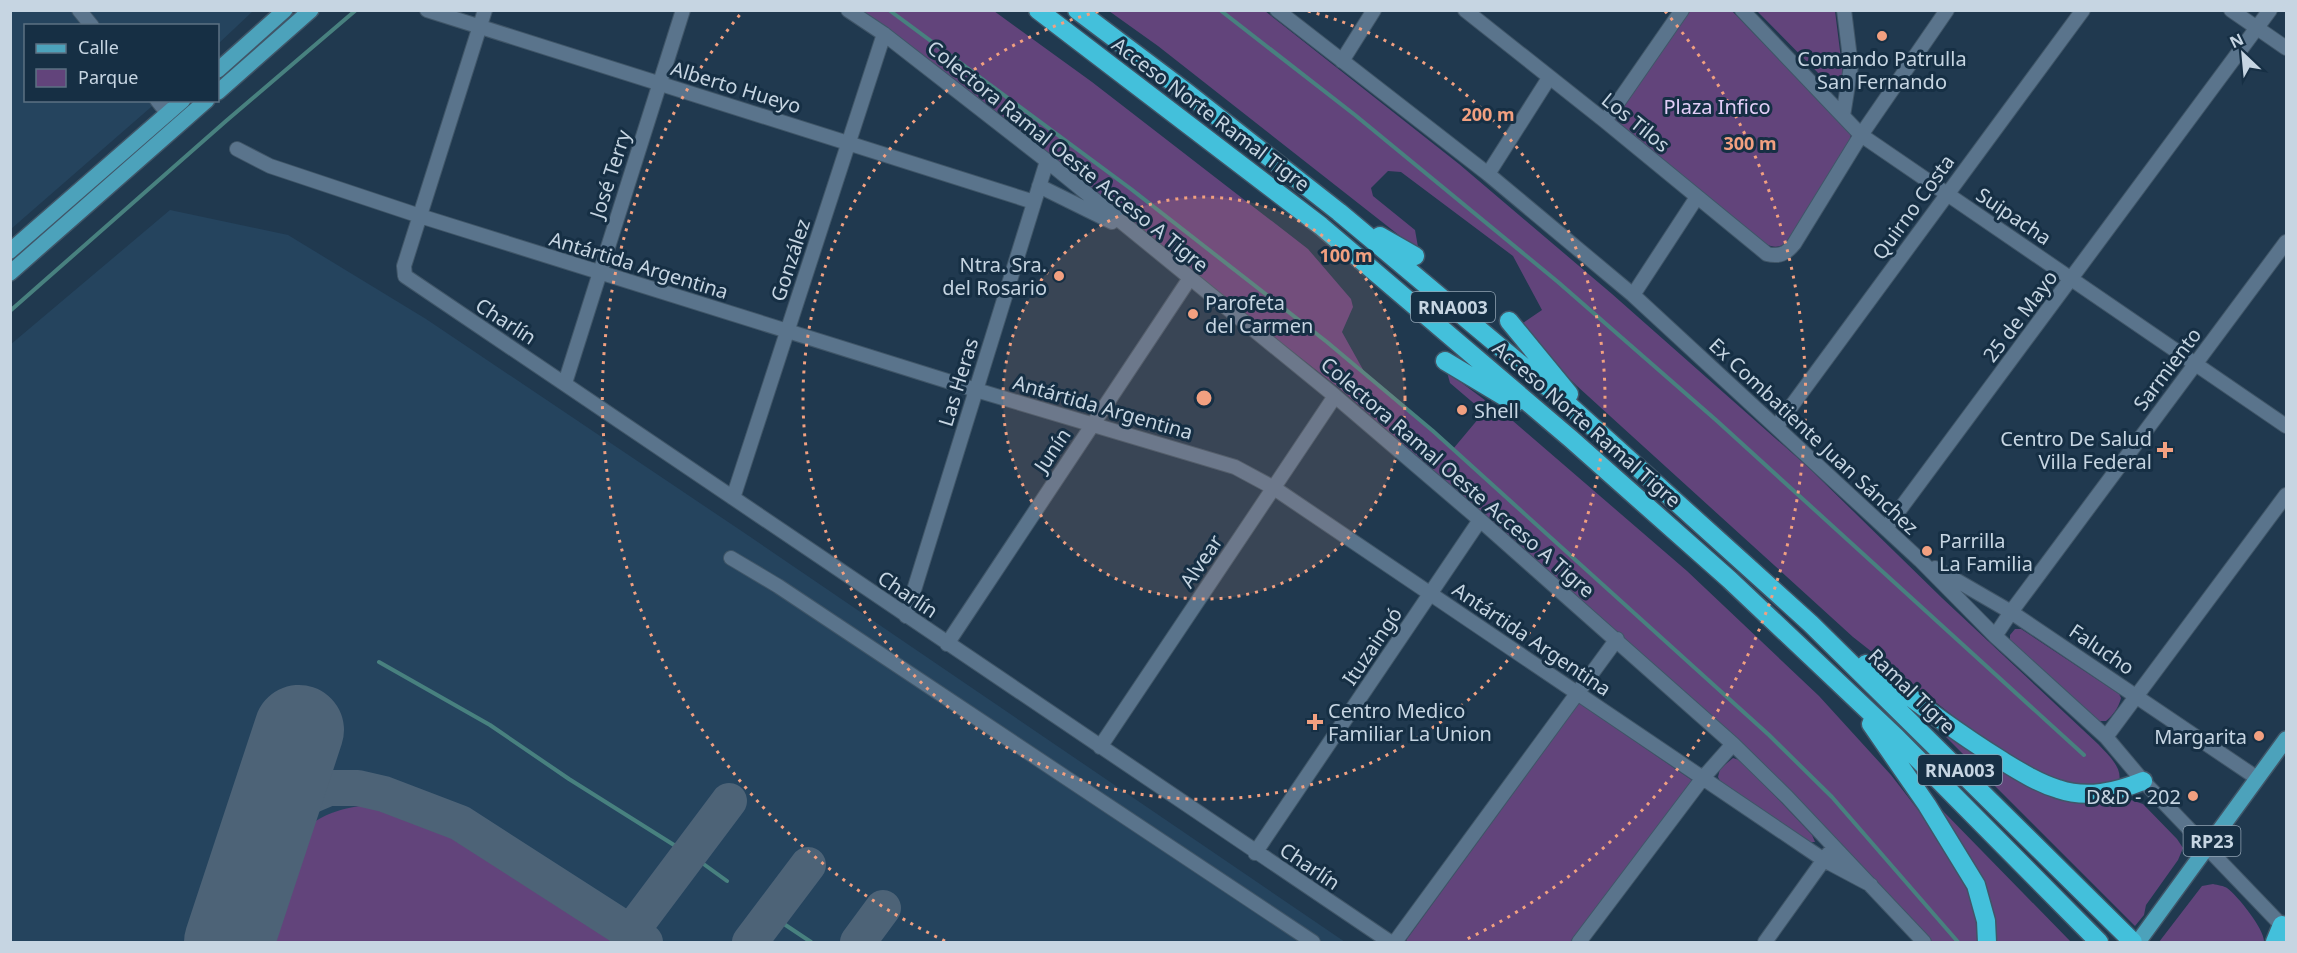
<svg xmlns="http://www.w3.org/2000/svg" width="2297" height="953" font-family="'Noto Sans',sans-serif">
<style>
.built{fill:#25445e}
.green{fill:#62447b}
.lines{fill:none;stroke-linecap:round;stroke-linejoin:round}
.stream{stroke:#48817f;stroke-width:4}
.taxiway{stroke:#4d6377;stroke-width:36}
.runway{stroke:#4d6377;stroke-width:90}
.minor-casing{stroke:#405668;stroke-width:16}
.major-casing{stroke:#405668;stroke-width:18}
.highway-casing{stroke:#405668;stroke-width:21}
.minor{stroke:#5a748c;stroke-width:14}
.major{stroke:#4ca2bb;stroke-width:15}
.highway{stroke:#43c0db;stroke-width:18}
.ring{fill:none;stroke:#f2a080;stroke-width:3;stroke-dasharray:3 6}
.poi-dot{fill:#f2a080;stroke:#162f44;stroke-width:2}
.labels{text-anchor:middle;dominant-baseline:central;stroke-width:6;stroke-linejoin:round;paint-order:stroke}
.shield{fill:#162f44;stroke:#91a3b3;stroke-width:1.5}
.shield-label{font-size:18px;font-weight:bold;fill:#c6d5e2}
.poi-label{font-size:20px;fill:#c6d5e2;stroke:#162f44;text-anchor:end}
.street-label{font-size:20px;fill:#c6d5e2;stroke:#162f44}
.park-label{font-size:20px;fill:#e3cef7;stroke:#162f44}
.centre{fill:#f2a080;stroke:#162f44;stroke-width:3}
.ring-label{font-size:18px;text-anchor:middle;font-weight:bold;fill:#f2a080;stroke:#162f44;stroke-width:6;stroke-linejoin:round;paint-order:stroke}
</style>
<rect width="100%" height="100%" fill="#20394f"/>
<path class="built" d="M11 11H253L218 44V26H26V100L158 101 11 229Z
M170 210 288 235 426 319 746 534 1345 942H11L10 345Z"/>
<path class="green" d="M859 11H994L1092 82 1308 249 1351 299 1353 307 1342 332 1366 375 1453 449 1484 412 1450 383 1447 372 1513 421 1687 571 1819 696 1891 775 1939 837 1974 903 1981 942H1930L1845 848 1764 764 1420 459 1339 388Z
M1109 11H1265L1459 164 1612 294 1809 468 1942 598 2098 744C2107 754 2123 767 2119 782L2069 788 2039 775 1985 741 1853 637 1577 386 1536 346 1520 325 1542 310 1513 256 1401 172 1388 171 1371 188 1373 196 1415 230 1418 247H1414L1158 46Z
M1690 11H1732L1851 134 1850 140 1787 242C1779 248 1774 248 1766 244L1617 124 1615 120 1618 110Z
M1757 11H1835L1843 75 1841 83 1837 86 1827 82Z
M2015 629H2021L2119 694 2121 698C2119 707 2113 715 2106 721H2097L2010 640V635Z
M1579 703 1693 781 1570 942H1406L1407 939Z
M1928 719 1999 766 2119 796 2143 804 2177 839 2183 848 2178 860 2146 905 2144 915 2135 926Z
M1733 758 1742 761 1812 835 1815 842H1810L1720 781 1718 777 1720 769Z
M360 806C420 808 483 852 533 884 562 904 591 923 621 942H261L294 841C311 819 333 810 360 806Z
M1941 809 2071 942H1993Z
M2213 884C2218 885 2224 886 2227 888 2238 896 2265 930 2264 942H2159L2202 886Z"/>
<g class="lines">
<path class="stream" d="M889 10 1131 189 1327 342 1433 431 1769 735 1832 797 1958 942
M1220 10 1355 115 1558 282 1716 420 2084 755
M10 311 226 121 356 10
M379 662 490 725 569 779 674 845
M698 860 727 881
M781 922 811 942"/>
<path class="taxiway" d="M266 832 281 814 296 802 329 788H358L384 794 460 823 645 942
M630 933 729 801
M750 942 808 865
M858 942 883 908"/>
<path class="runway" d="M229 942 299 730"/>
<g class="minor-casing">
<path id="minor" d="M79 10 92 26
M427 10 1034 202
M485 10 404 266 405 276 1390 942
M848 10 884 34 1047 161 1335 396 1480 520 1733 744 1787 797 1924 942
M1277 10 1488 174 1633 295 1920 560 1995 636 2106 737 2143 781 2286 930
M1465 10 1605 121 1767 254C1779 257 1786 254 1794 244L1861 135 1947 10
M1742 10 1861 135 2286 426
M2231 10 2286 48
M1342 61 1374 10
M157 100 168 114
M1843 116 1851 66 1844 10
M1605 121 1682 10
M237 149 270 166 420 216 976 390 1235 467 1274 488 1824 860 1871 885
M1488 174 1549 78
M1039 186 1112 222
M1633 295 1697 197
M565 383 683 10
M1776 427 2083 10
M733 498 884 34
M1886 528 2270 10
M731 558 778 586 1313 942
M1935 568 2011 612 2257 778
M906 616 1047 161
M1995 636 2011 612 2286 242
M947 644 1190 278
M2106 737 2286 495
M1100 747 1335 396
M1255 853 1480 520
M1395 942 1617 639
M1579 942 1702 779 1733 744
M1765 942 1828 854"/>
</g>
<g class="major-casing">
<path id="major" d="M218 70 285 10
M218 92 311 10
M10 251 183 100
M10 273 207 100
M2138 942 2286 739"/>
</g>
<g class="highway-casing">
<path id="highway" d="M1038 10 1321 226 1571 439 1730 580 1896 737 2099 942
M1077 10 1186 92 1339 212 1561 398 1811 624 2133 942
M1380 236 1415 256
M1509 321 1569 394
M1445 361 1515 403
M1866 664C1910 697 1954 731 2001 760 2019 771 2038 783 2058 789 2087 799 2116 792 2143 781
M1871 724 1927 805 1976 885 1986 921 1987 942
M2275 942 2282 925"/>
</g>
<use href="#minor" class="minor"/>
<use href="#major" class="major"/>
<use href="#highway" class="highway"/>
</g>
<circle cx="1204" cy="398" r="201" fill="#f2a080" fill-opacity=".12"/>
<g class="ring">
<circle cx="1204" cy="398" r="201"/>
<path d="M1308 11A401 401 0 1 1 1100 11"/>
<path d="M945 941A602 602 0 0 1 743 11M1665 11A602 602 0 0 1 1463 941"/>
</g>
<g class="poi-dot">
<circle cx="1882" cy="36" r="6"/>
<circle cx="1059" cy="276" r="6"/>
<circle cx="1193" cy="314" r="6"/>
<circle cx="1462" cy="410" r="6"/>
<path d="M2162 441h6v6h6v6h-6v6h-6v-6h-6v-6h6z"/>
<circle cx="1927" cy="551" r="6"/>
<path d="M1312 713h6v6h6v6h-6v6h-6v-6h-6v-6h6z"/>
<circle cx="2259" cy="736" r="6"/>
<circle cx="2193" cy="796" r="6"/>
</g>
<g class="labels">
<g class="shield">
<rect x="1411" y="292" width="84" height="30" rx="4.5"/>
<rect x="1918" y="755" width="84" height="30" rx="4.5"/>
<rect x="2183.5" y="826" width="57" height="30" rx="4.5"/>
</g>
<g class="shield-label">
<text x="1453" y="307">RNA003</text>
<text x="1960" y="770">RNA003</text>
<text x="2212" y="841">RP23</text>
</g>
<g class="poi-label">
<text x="1882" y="58" text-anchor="middle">Comando Patrulla<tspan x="1882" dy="23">San Fernando</tspan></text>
<text x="1047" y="264">Ntra. Sra.<tspan x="1047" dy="23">del Rosario</tspan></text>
<text x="1205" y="302" text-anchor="start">Parofeta<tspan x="1205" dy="23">del Carmen</tspan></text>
<text x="1474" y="410" text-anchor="start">Shell</text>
<text x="2152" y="438">Centro De Salud<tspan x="2152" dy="23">Villa Federal</tspan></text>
<text x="1939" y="540" text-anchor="start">Parrilla<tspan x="1939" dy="23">La Familia</tspan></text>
<text x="1328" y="710" text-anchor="start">Centro Medico<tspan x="1328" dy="23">Familiar La Union</tspan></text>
<text x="2247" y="736">Margarita</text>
<text x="2181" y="796">D&amp;D - 202</text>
</g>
<g class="street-label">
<text transform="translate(736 87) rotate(17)">Alberto Hueyo</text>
<text transform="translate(1211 114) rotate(37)">Acceso Norte Ramal Tigre</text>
<text transform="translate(1636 122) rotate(39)">Los Tilos</text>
<text transform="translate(1068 156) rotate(39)">Colectora Ramal Oeste Acceso A Tigre</text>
<text transform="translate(610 174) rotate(-72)">José Terry</text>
<text transform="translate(1913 207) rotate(-54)">Quirno Costa</text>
<text transform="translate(2014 216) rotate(34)">Suipacha</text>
<text transform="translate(790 260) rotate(-72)">González</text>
<text transform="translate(639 265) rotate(17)">Antártida Argentina</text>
<text transform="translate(2020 316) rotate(-53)">25 de Mayo</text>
<text transform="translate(506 321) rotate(33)">Charlín</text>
<text transform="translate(2167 369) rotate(-53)">Sarmiento</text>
<text transform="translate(958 382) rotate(-73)">Las Heras</text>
<text transform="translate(1103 407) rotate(16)">Antártida Argentina</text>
<text transform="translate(1587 424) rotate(41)">Acceso Norte Ramal Tigre</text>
<text transform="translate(1814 436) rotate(43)">Ex Combatiente Juan Sánchez</text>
<text transform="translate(1052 450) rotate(-56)">Junín</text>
<text transform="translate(1458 477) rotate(41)">Colectora Ramal Oeste Acceso A Tigre</text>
<text transform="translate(1201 561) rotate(-56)">Alvear</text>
<text transform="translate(908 594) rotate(34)">Charlín</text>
<text transform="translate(1532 639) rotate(34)">Antártida Argentina</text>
<text transform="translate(1372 646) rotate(-56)">Ituzaingó</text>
<text transform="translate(2102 649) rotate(34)">Falucho</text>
<text transform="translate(1912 691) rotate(44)">Ramal Tigre</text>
<text transform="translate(1310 866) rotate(34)">Charlín</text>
</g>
<g class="park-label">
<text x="1717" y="106">Plaza Infico</text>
</g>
</g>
<circle cx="1204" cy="398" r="9" class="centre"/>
<g class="ring-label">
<text x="1488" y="121">200 m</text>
<text x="1750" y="150">300 m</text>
<text x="1346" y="262">100 m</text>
</g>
<rect width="2297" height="953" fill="none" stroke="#c6d5e2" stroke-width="24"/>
<rect x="24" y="24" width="195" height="78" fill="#162f44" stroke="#5c7183" stroke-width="1.5"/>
<rect x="36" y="44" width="30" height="9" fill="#4ca2bb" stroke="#5c7183" stroke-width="1.5"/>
<text x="78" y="54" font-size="18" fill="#c6d5e2">Calle</text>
<rect x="36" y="69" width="30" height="18" fill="#62447b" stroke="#5c7183" stroke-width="1.5"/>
<text x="78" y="84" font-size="18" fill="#c6d5e2">Parque</text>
<g transform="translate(2243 54) rotate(334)" stroke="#162f44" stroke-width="4.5" paint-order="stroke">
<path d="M0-4.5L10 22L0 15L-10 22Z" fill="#c6d5e2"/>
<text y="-9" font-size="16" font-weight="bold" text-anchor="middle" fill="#c6d5e2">N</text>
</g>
</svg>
